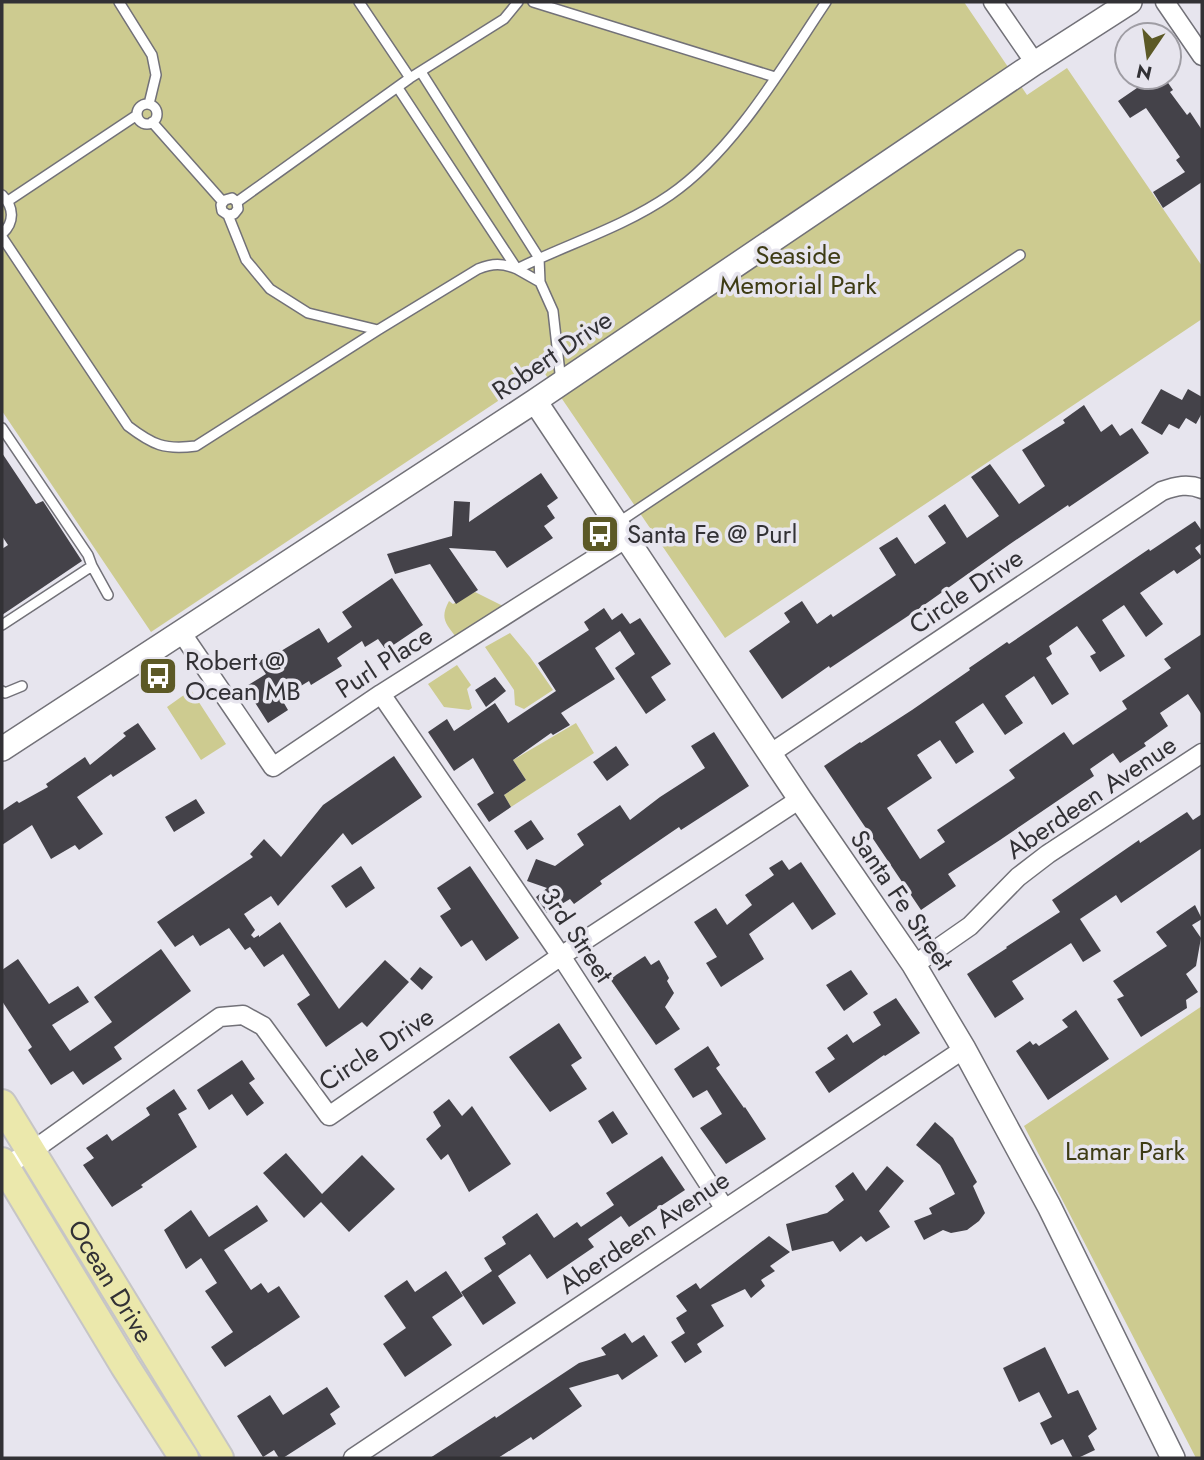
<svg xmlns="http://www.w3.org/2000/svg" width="1204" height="1460" font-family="Jost,sans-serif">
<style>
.green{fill:#cdcb90}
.building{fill:#444249}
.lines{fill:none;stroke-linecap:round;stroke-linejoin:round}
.service-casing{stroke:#727178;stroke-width:12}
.minor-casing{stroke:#727178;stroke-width:21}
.tertiary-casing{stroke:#727178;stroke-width:26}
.primary-casing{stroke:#c6c5c6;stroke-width:32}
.service{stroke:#fff;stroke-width:9}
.minor{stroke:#fff;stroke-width:18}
.tertiary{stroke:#fff;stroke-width:23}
.primary{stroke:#ebe8ac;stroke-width:28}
.labels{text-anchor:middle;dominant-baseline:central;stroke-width:7;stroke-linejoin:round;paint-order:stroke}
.park-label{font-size:26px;fill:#3e3c14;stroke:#e7e5ee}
.street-label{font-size:26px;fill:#323135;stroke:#e7e5ee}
.poi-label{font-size:26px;fill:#323135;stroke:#e7e5ee;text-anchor:start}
</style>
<rect width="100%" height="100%" fill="#e7e5ee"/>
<path class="green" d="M2 2H964L1027 95 1067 68 1202 266V319L725 638 543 371 151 632 2 411Z
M475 592 503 606 456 637C445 623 440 618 449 601L453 604Z
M510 633 530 657 553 690 524 709 515 705 514 690 485 647Z
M457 665 471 685 467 689 472 708 469 710 444 707 428 684Z
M191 690 226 744 201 760 167 707Z
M576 723 594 753 511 807 504 795 526 780 513 760Z
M1202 1006V1458H1196L1024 1126Z"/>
<path class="building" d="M1153 77H1164L1173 90 1170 92 1187 115 1190 112 1202 130V182L1163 208 1153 192 1185 172 1176 160 1180 157 1146 108 1130 118 1118 101Z
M1161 389 1182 400 1188 389 1202 397V413L1196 424 1186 418 1179 429 1169 424 1162 435 1141 423Z
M1084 405 1101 432 1112 424 1120 436 1132 428 1149 453 1069 507 1068 505 1010 544 917 610 830 668 829 666 782 699 749 651 790 622 784 613 802 601 817 624 831 614 833 617 896 575 879 548 897 537 915 564 946 543 928 516 945 504 967 538 999 516 971 477 990 464 1019 504 1045 486 1022 450 1065 423 1063 420Z
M2 453 36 504 43 501 82 561 2 615V549L8 545 2 536Z
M541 473 558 498 547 506 555 518 544 526 553 538 507 568 495 551 449 548 478 590 456 604 430 564 395 574 387 554 452 536 454 501 470 502 469 522Z
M1195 521 1202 531V543L1195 548 1202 557 1177 574 1174 570 1140 593 1163 624 1146 637 1124 605 1102 620 1125 656 1100 672 1090 656 1096 653 1077 626 1049 646 1052 654 1046 658 1069 694 1052 705 1034 676 1005 696 1023 723 1005 735 983 703 955 722 974 752 956 764 940 740 917 755 932 778 887 808 920 859 945 842 937 830 1015 778 1009 770 1064 732 1073 745 1127 709 1122 701 1171 668 1164 659 1202 634V715L1188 694 1160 713 1168 726 1144 743 1146 746 1120 763 1113 753 1090 769 1094 776 1000 840 948 874 956 886 921 910 824 766 860 742 861 743 912 710 970 670 969 668 1007 642 1009 644 1149 549 1150 551Z
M392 578 423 625 386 650 378 639 365 647 362 641 337 658 342 666 311 685 309 681 281 698 288 710 268 723 245 687 266 674 258 662 279 649 281 651 319 628 328 643 352 627 342 612Z
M604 608 612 620 622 613 630 624 640 618 671 664 651 677 666 700 646 714 615 668 635 654 620 631 595 648 615 679 561 713 570 725 553 735 551 733 513 760 526 780 504 795 511 807 489 822 477 804 494 793 473 758 454 771 428 732 447 719 454 731 495 703 508 723 556 691 538 663 589 630 584 622Z
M495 677 506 691 486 707 475 690Z
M138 723 156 749 113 777 111 774 77 797 103 834 79 850 75 845 51 859 32 825 2 845V811L17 801 19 803 48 787 46 784 85 757 90 765 126 736 123 733Z
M714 732 749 786 681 830 679 827 600 881 602 884 574 904 570 899 547 913 536 897 547 888 527 881 536 859 555 866 584 845 577 834 620 805 630 820 660 797 705 768 691 746Z
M616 746 629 765 607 781 593 762Z
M394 756 422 797 352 845 343 833 278 906 271 896 244 914 255 930 251 935 254 938 259 935V937L280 922 339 1009 385 960 409 982 367 1027 362 1022 326 1047 297 1004 310 995 283 954 264 967 250 947 245 950 229 928 200 946 193 935 175 947 157 922 253 857 250 854 264 839 281 857 323 805Z
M196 799 205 813 174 832 165 817Z
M1187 812 1193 820 1202 814V848L1121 903 1116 895 1080 919 1101 951 1083 962 1071 943 1012 981 1024 999 995 1018 967 974 1007 948 1006 947 1060 912 1052 900 1139 840 1140 843Z
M531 820 544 839 527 850 514 831Z
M782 860 789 870 801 862 836 914 812 930 793 902 749 934 764 959 721 987 706 963 717 957 694 922 716 908 727 925 752 905 745 895 774 875 769 868Z
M361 866 375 888 346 908 331 886Z
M470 866 519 938 486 961 472 940 461 947 440 916 451 909 437 888Z
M1195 905 1202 919 1192 925 1201 938 1196 966 1186 974 1198 992 1186 1000 1187 1008 1141 1037 1117 999 1124 996 1113 981 1167 946 1156 932Z
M161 949 191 991 114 1047 122 1059 83 1085 73 1071 51 1085 28 1050 32 1047 2 1001V970L18 959 49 1004 78 986 89 1002 52 1025 70 1051 112 1022 94 997Z
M645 956 651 965 659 960 669 978 667 981 674 993 665 1007 680 1029 656 1045 610 979Z
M420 967 433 977 422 990 410 979Z
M851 970 868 994 844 1011 826 985Z
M896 998 920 1033 885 1056 884 1055 829 1093 815 1072 835 1059 827 1048 847 1034 853 1043 881 1025 873 1012Z
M1076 1010 1109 1059 1048 1100 1016 1051 1030 1041 1033 1045 1036 1043 1039 1046 1068 1027 1062 1020Z
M559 1023 582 1058 571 1065 587 1089 550 1112 509 1057Z
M708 1046 720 1065 716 1068 744 1108 745 1107 766 1139 726 1164 700 1128 722 1114 707 1090 693 1098 674 1069Z
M242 1060 255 1079 249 1083 264 1103 247 1116 232 1094 209 1110 197 1090Z
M174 1089 187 1109 178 1114 197 1147 141 1185 143 1187 112 1207 83 1165 94 1158 86 1148 107 1134 112 1141 150 1115 146 1108Z
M449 1099 462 1116 472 1106 511 1164 469 1192 448 1154 441 1160 426 1139 441 1126 433 1112Z
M613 1111 628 1134 612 1144 598 1121Z
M935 1122 953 1138 977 1182 973 1186 985 1213 979 1221 967 1230 951 1233 943 1230 924 1240 914 1221 932 1214 929 1208 955 1194 940 1165 916 1145Z
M286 1153 322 1194 362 1155 395 1189 349 1232 321 1202 304 1218 263 1173Z
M662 1156 685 1190 629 1227 621 1216 588 1239 594 1247 547 1279 530 1254 498 1276 516 1303 483 1325 461 1292 492 1271 484 1258 506 1244 502 1237 537 1213 554 1238 577 1222 581 1227 614 1205 606 1193Z
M887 1166 904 1181 879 1211 890 1227 866 1242 861 1236 840 1252 833 1241 792 1251 786 1224 827 1213 844 1200 835 1186 853 1172 866 1191Z
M257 1205 268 1221 224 1250 251 1290 261 1283 268 1293 279 1286 300 1317 225 1367 211 1347 233 1332 205 1291 217 1283 201 1258 186 1269 164 1230 191 1210 209 1237Z
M769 1236 790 1252 770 1266 775 1271 761 1280 765 1286 751 1298 745 1289 711 1305 724 1326 697 1344 702 1352 685 1363 671 1342 685 1333 676 1318 687 1311 676 1296 696 1283 700 1289Z
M446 1271 463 1296 432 1317 452 1345 405 1377 383 1344 406 1328 384 1296 407 1280 415 1292Z
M625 1333 632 1343 644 1335 658 1356 622 1380 618 1374 569 1388 582 1406 533 1440 531 1437 498 1458H430L495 1416 496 1418 579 1363 606 1355 601 1348Z
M1045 1347 1068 1394 1078 1390 1097 1429 1088 1436 1095 1450 1078 1458H1073L1063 1439 1051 1445 1040 1423 1052 1417 1039 1392 1019 1402 1003 1368Z
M327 1387 340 1407 330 1414 336 1424 283 1458H279L274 1450 263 1457 237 1416 270 1395 283 1415Z"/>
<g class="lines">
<g class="service-casing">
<path id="service" d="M119 2 152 55 156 75 149 104
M359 2 410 78
M533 2 775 77
M421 72 539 258 540 282 553 311 561 382
M398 88 517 269 540 282
M137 114a10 10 0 1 1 20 0a10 10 0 1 1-20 0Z
M152 122 223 202
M2 195C14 207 15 222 2 234
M8 201 137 115
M237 202 232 198 225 200 221 205 222 211 228 215 234 214 238 209 237 202 410 78 504 19 518 2
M228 215 246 260 270 289 308 313 378 330
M2 237 128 426C153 445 164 450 196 446L378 330 478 269C493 263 502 263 517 269 567 244 622 228 670 195 734 151 783 66 826 2
M2 428 88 555 92 566 108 595
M619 522 1020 255
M2 625 92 566
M2 691 5 693 22 686"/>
</g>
<g class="minor-casing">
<path id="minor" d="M993 2 1035 63
M1165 2 1202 56
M181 632 273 767 381 694 627 538
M381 694 561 956 725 1209
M771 753 1162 491C1176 486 1188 483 1202 489
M914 965 970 926 1018 877 1048 854 1202 753
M5 1166 32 1151 220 1017 243 1015 263 1026 329 1116 561 956 800 799
M353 1458 964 1049"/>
</g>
<g class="tertiary-casing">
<path id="tertiary" d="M535 401 800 799 914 965 964 1049 1049 1206 1173 1458
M2 749 535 401 1035 63 1130 2"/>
</g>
<g class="primary-casing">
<g id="primary">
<path id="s1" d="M2 1104 219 1458"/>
<path d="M2 1162 125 1366 184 1458"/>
</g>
</g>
<use href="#service" class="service"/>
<use href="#minor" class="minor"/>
<use href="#tertiary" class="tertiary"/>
<use href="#primary" class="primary"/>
</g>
<defs>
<g id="bus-square" transform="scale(2.0125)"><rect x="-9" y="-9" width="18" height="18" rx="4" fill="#5c5926" stroke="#e7e5ee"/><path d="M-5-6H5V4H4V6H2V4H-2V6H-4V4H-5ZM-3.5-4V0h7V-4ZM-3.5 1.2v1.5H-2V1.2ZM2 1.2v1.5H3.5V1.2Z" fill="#fff"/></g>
</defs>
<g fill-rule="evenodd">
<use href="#bus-square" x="600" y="534"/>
<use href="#bus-square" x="158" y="676"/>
</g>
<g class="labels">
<g class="park-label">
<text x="798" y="255">Seaside<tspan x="798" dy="30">Memorial Park</tspan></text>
<text x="1125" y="1151">Lamar Park</text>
</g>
<g class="street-label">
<text transform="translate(552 355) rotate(-34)">Robert Drive</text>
<text transform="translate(966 591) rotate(-34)">Circle Drive</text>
<text transform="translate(384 662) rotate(-33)">Purl Place</text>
<text transform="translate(1091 797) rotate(-34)">Aberdeen Avenue</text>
<text transform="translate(902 900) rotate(56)">Santa Fe Street</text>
<text transform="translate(577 935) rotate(56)">3rd Street</text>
<text transform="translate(376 1049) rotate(-33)">Circle Drive</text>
<text transform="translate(644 1232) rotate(-34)">Aberdeen Avenue</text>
<text stroke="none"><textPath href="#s1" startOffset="208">Ocean Drive</textPath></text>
</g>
<g class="poi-label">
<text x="627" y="534">Santa Fe @ Purl</text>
<text x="185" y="661">Robert @<tspan x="185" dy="30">Ocean MB</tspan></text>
</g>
</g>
<rect width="1204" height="1460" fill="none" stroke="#323135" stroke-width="7"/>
<g transform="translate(1148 56) rotate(193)"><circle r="33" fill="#e7e5ee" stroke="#9f9da4" stroke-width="2"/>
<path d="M0-5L12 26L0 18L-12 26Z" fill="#5c5926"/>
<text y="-10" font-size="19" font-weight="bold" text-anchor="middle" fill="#323135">N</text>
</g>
</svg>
